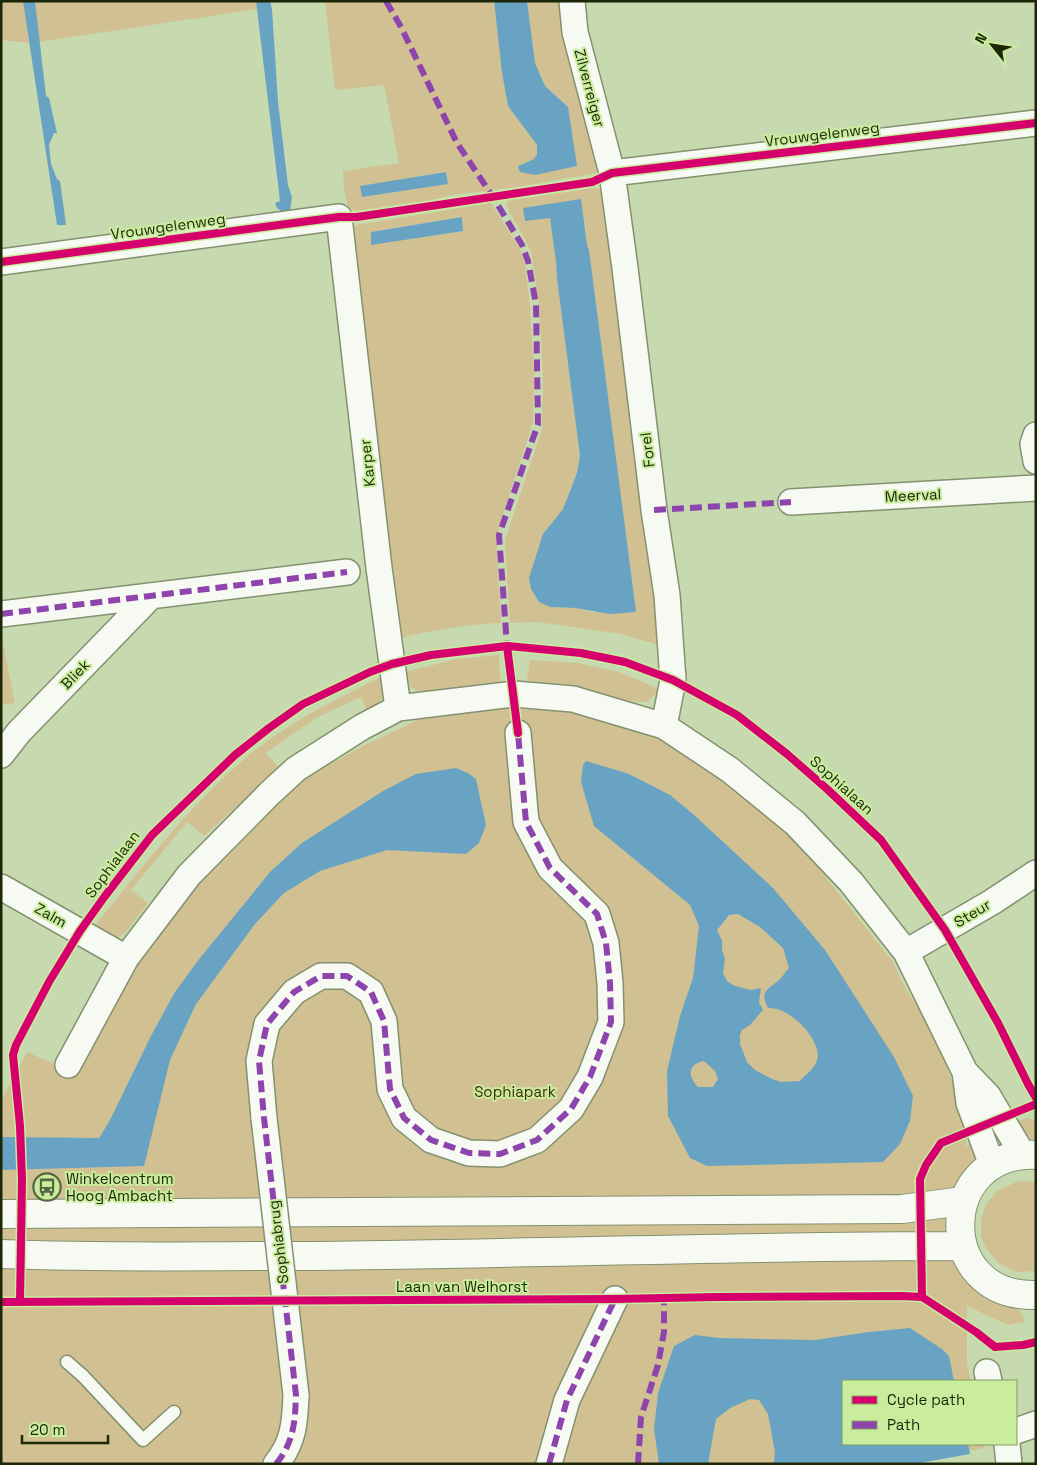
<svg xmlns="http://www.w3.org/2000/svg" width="1037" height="1465" font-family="'Space Grotesk',sans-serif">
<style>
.green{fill:#d1c091;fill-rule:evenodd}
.water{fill:#68a3c3;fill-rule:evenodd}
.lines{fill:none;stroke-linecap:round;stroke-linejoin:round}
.lane-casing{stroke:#83916f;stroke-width:15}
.street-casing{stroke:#83916f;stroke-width:28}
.secondary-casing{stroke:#83916f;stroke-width:30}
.lane{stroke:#f7f9f3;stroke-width:12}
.street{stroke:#f7f9f3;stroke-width:25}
.secondary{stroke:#f7f9f3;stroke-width:28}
.street-bridge-casing{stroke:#83916f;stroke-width:28;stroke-linecap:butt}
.street-bridge{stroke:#f7f9f3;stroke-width:25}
.quiet{stroke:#8e44ad;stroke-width:6;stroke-dasharray:12 6;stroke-linecap:butt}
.cycleway-casing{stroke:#c9ec9d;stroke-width:11}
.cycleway{stroke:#d6006c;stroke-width:8}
.labels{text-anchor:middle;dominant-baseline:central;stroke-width:4;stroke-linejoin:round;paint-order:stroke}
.street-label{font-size:15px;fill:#1b2707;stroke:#c9ec9d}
.park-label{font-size:15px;fill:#452a07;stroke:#c9ec9d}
.poi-label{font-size:15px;fill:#1b2707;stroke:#c9ec9d;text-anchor:start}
</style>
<rect width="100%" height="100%" fill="#c7daaf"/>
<path class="green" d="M1 1H23L29 43 1 40Z
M35 1H256L257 9 39 42Z
M325 1H494L502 73 508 106 537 145V154L534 159 518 166 535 175 568 107 545 86 535 63 527 1H559L563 23 600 167 597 173 523 186 452 195 436 199 355 211 348 207 344 188 343 171 399 163 384 85 335 90ZM446 172 448 183 362 197 360 187Z
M594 188 600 189 604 195 635 435 659 645 621 634 537 622 510 623 505 540 542 429 543 376 539 304 531 251 507 207V201ZM550 218 585 225 587 245 589 250 635 612H593L575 608 550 607 543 534 563 509 577 473 580 456 557 279 556 262Z
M491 203 520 249 525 264 530 306 534 374 533 422 496 536 501 623C466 624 433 630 400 638L352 228 357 225ZM462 217 463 231 371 244V232Z
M1 633 15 703 1 705Z
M499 655 500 683 426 694 410 687 406 672 456 659Z
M530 660 578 663 619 672 659 689 648 702 626 701 586 690 527 681Z
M381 677 383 694 379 708 369 715 361 697 316 718 266 753 279 768 204 836 187 822 131 890 148 903 124 934 116 938 94 927C140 870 185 811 241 762 282 726 332 701 381 677Z
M506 709 578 710 668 739 717 774 793 836 893 962 904 986 930 1026 950 1076 966 1107V1146L976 1142 977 1158 966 1172 967 1276 1012 1303 1019 1309 1025 1322 1008 1325 967 1306V1363L971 1381H843V1444H984L985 1448 898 1464H1V1101L27 1052 73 1072 133 966 179 900 293 782 338 760 361 747 420 719 448 711Z
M1027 1118 1036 1120V1144L1023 1131 1017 1122Z
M1026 1181 1036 1183V1271L1016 1272 998 1263 984 1245 981 1235V1219L986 1205 996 1192 1016 1182Z"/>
<path class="water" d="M23 1H35L46 96 49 98 57 133H54L49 145 51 164 57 179 60 181 66 225H57Z
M256 1H270L272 9 278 102 288 185 292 197 290 211 284 213 277 208 275 203 280 201Z
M494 1H527L535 63 545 86 568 107 577 166 535 175 520 172 518 166 534 159 537 154V145L508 106 502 73Z
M446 172 448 184 362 197 360 186Z
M581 199 587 245 589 250 636 612 610 614 575 608 550 607 539 602 531 589 529 578 543 534 563 509 577 473 580 456 557 279 556 262 550 218 525 221 523 208Z
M462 217 463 231 371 245V232Z
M586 761 629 774 670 795 693 814 773 888 825 950 894 1057 913 1096 910 1121 900 1144 883 1162 707 1166 690 1158 668 1116 667 1071 680 1016 693 978 699 926 690 905 594 826 581 782 583 765ZM738 914 760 927 783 948 789 968C785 972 782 978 778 981 766 990 760 993 768 1008 788 1006 818 1036 818 1056 817 1067 807 1073 800 1081L781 1082 772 1079 755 1070 747 1062 740 1044V1035L742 1030 750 1025 763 1010 759 1002 761 988 752 990 742 988 733 985 727 981 723 973 725 959 722 950V941L717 930 729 915ZM704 1061 715 1071 718 1079 713 1087H698C687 1076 688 1064 704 1061Z
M456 768 468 773 476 779 486 825 479 843 466 854 387 850 320 871 284 893 255 924 196 1004 170 1060 144 1166 1 1170V1137L99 1138 109 1122 152 1034 175 992 200 958 271 871 302 843 383 791 416 774Z
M910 1328 942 1349 949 1356 954 1381H843V1444H968L970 1454 914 1464H774L775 1452 768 1414 759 1400 750 1399 730 1408 716 1419 708 1464H659L654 1429 658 1393 674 1346 695 1335 719 1338 815 1340 869 1332Z"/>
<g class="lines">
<g class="lane-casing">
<path id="lane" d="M67 1362 83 1376 143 1440 174 1412"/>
</g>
<g class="street-casing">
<path id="street" d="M572 1 575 32 612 173 625 268 654 510 667 595 673 680 664 726
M612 173 1036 123
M1 262 339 217 379 568 398 708
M1036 435 1033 444 1036 461
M791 502 1036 488
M1 614 347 572
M1 755 19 732 151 596
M1 887 126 958
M906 952 992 902 1036 873
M68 1065 126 958 189 875 270 793 296 769 362 727 398 708 514 694 573 699 664 726 730 770 795 823 851 882 906 952 965 1072 969 1103 992 1165
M965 1072 988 1096 1023 1155
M264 1118 259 1061 267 1024 294 992 321 976H347L371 992 384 1021 390 1089 404 1118 431 1140 469 1153 500 1154 537 1140 571 1109 590 1077 611 1022 610 983 606 943 597 914 550 868 526 822 518 733
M987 1372 989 1381
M1016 1431 1036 1424
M1007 1444 1009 1464
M276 1464C294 1442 295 1422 296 1395
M549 1464 567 1400 615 1299"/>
</g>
<g class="secondary-casing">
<path id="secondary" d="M1036 1155C937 1150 933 1298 1036 1295
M1 1214 902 1209 963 1201
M1 1254C99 1258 198 1256 296 1256 518 1254 740 1246 963 1246"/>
</g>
<use href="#lane" class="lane"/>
<use href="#street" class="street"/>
<use href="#secondary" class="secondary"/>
<g class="street-bridge-casing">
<path id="street-bridge" d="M264 1118 296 1395"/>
</g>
<use href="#street-bridge" class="street-bridge"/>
<path class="quiet" d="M386 1 401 27 457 143 493 197 522 245 528 261 536 304 538 424 499 535 507 646
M654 510 791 502
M1 614 347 572
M276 1464C294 1442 295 1422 296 1395L264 1118 259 1061 267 1024 294 992 321 976H347L371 992 384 1021 390 1089 404 1118 431 1140 469 1153 500 1154 537 1140 571 1109 590 1077 611 1022 610 983 606 943 597 914 550 868 526 822 518 733
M549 1464 567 1400 615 1299
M638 1464 641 1417 658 1365 664 1332V1298"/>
<g class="cycleway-casing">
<path id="cycleway" d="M1 262 339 217H357L592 182 612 173 1036 123
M507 646 518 733
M922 1297 920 1179 926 1165 941 1143 1036 1104
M1 1302 615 1299 717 1297 902 1296 922 1297 976 1332 995 1347 1023 1345 1036 1342
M20 1302 22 1180 20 1126 13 1055 16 1045 49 982 80 931 105 896 152 835 235 755 269 728 303 704 370 672 392 664 431 655 507 646 581 653 625 662 673 680 737 715 787 754 827 789 881 840 945 930 998 1023 1028 1084 1036 1098"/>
</g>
<use href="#cycleway" class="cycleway"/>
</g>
<defs>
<g id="bus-ring" transform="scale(1.4375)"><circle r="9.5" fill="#c9ec9d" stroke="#576642" stroke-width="1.5"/><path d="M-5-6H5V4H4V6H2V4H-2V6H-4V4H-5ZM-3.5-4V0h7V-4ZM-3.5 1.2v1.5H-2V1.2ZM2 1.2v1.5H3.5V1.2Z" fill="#576642"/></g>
</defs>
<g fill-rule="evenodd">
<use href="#bus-ring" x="47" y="1187"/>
</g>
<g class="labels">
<g class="street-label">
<text transform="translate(590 88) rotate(75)">Zilverreiger</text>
<text transform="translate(822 134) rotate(-7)">Vrouwgelenweg</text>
<text transform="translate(168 226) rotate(-8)">Vrouwgelenweg</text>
<text transform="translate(647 450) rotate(-97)">Forel</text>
<text transform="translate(367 463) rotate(-96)">Karper</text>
<text transform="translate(913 495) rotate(-3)">Meerval</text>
<text transform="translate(75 674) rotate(-46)">Bliek</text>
<text transform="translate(842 785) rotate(42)">Sophialaan</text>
<text transform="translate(112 864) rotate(-53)">Sophialaan</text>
<text transform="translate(972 913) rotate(-31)">Steur</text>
<text transform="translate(51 915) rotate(29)">Zalm</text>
<text transform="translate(278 1242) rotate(-97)">Sophiabrug</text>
<text x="462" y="1286">Laan van Welhorst</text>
</g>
<g class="park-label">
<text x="515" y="1091">Sophiapark</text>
</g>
<g class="poi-label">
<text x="66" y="1178">Winkelcentrum<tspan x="66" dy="17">Hoog Ambacht</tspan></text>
</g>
</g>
<rect width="1037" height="1465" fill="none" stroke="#1b2707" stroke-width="5"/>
<rect x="842" y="1380" width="175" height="65" fill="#c9ec9d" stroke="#839d61"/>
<rect x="852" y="1396" width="25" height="8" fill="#d6006c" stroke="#839d61"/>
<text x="887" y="1405" font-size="15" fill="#1b2707">Cycle path</text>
<rect x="852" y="1421" width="25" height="8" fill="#8e44ad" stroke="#839d61"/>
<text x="887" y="1430" font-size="15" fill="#1b2707">Path</text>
<g transform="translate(992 45) rotate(300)" stroke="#c9ec9d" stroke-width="4" paint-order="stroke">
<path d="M0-4L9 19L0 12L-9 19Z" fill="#1b2707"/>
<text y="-8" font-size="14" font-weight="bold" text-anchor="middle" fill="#1b2707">N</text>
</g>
<path d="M22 1435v8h86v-8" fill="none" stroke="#1b2707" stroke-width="2.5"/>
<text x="30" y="1435" font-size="15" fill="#1b2707" stroke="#c9ec9d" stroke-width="4" paint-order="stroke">20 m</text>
</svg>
